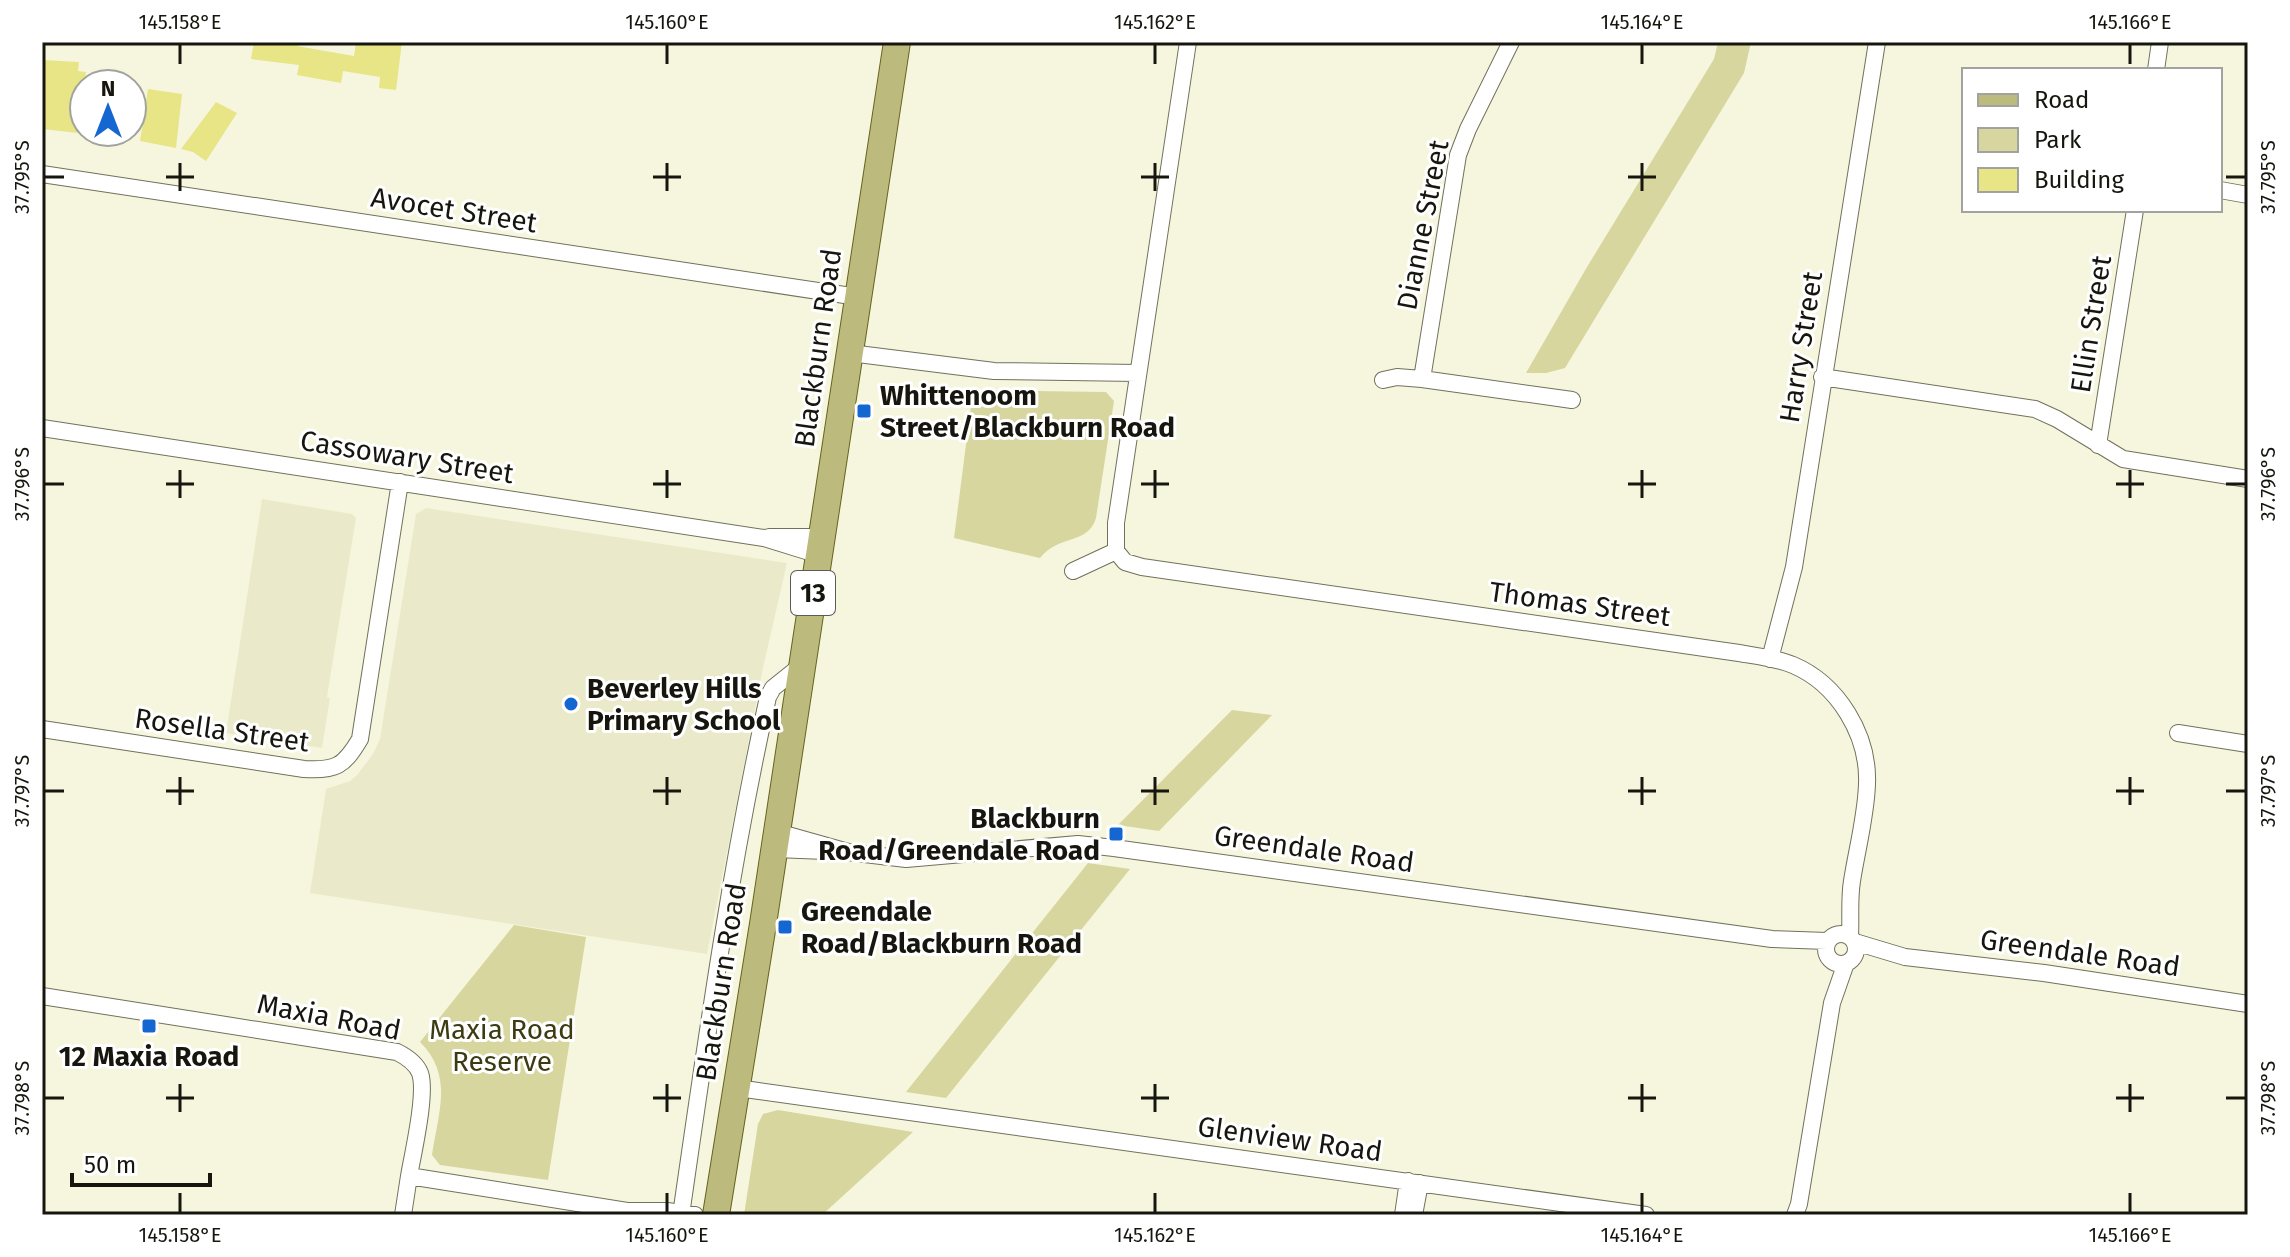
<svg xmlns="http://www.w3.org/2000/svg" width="2290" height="1257" font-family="'Fira Sans',sans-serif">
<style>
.built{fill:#eaeacb}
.green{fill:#d7d69f}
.building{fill:#e7e585}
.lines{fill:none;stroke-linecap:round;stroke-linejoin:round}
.street-casing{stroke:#71715c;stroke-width:18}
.primary-casing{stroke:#65631e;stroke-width:28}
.street{stroke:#fff;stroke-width:16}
.primary{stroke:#bcba7d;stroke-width:26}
.ticks{fill:none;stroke:#16160e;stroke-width:3}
.poi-dot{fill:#1467d1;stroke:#fff;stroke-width:3}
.labels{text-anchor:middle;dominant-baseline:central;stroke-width:6;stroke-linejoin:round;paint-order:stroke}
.shield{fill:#fff;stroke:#5c5c56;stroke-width:2}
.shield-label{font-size:26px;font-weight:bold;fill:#16160e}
.street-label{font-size:28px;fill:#16160e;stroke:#fff}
.poi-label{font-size:28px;font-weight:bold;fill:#16160e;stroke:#fff;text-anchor:start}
.park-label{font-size:28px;fill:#3c3b12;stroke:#fff}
.neatline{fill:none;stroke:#16160e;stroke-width:3}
.ticks-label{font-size:20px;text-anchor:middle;fill:#16160e}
</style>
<rect width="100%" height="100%" fill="#f6f6de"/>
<path class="built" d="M262 499 352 514 356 518 327 697 330 698 322 748 226 733Z
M426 508 787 563 763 668 707 954 310 893 326 789 350 781 357 775 373 754 380 739 416 514Z"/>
<path class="green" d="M1718 42H1751L1744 73 1565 368 1546 373H1526L1587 267 1714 59Z
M973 390 1106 392 1114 401 1096 518C1088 545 1059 534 1040 558L954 538Z
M1232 710 1272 715 1159 831 1118 825Z
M1088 863 1130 869 946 1098 906 1092Z
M514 925 586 937 548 1180 440 1165 432 1155C438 1113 454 1076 420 1042Z
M778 1110 913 1132 822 1215H744L758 1124 763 1114Z"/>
<path class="building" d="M254 42H297V46L354 56 356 42H402L396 90 379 88 380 77 343 71 341 83 297 75 299 65 251 59Z
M42 60 79 62 78 71 86 72 78 133 42 129Z
M148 89 182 94 176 148 140 141Z
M216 102 237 113 206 161 193 152 181 149Z"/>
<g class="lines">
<g class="street-casing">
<path id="street" d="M2156 70 2160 42
M42 174 858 297
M2220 190 2248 195
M850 353 994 371 1138 373
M1822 377 2035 409 2057 419 2123 459 2248 479
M1422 379 1458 155 1468 129 1511 42
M1383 380 1397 377 1422 379 1572 400
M42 428 764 538 819 555
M2098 445 2135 210
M769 537H822
M1116 551 1125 562 1142 567 1739 653C1757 656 1776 658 1793 665 1838 684 1869 735 1867 784 1866 816 1857 849 1852 881 1849 899 1851 918 1850 936
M1116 551V523L1188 42
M1073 571 1116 551
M1770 659 1794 567 1877 42
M42 729 304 769C336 771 344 766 360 739L400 482
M2178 733 2248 744
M777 832 848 852 906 859 1078 844 1114 848 1772 939 1827 941
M775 849 826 851
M1826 949a15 15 0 1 1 30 0a15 15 0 1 1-30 0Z
M1855 942 1905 957 2044 973 2248 1004
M42 996 397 1052C407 1057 416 1063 420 1073 427 1093 413 1153 409 1176L627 1211H667L695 1215
M737 1088 1646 1215
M403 1215 409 1176
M681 1215C706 1042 730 868 768 697L773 688 803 664
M1403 1215 1408 1181
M1414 1215 1420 1183
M1795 1215 1799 1204 1832 1003 1846 963"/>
</g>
<g class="primary-casing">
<path id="primary" d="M716 1215 763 924 897 42"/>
</g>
<use href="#street" class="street"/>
<use href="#primary" class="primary"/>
</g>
<path class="ticks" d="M180 44V64M667 44V64M1155 44V64M1642 44V64M2130 44V64M180 163V191M667 163V191M1155 163V191M1642 163V191M44 177H64M166 177H194M653 177H681M1141 177H1169M1628 177H1656M2226 177H2246M180 470V498M667 470V498M1155 470V498M1642 470V498M2130 470V498M44 484H64M166 484H194M653 484H681M1141 484H1169M1628 484H1656M2116 484H2144M2226 484H2246M180 777V805M667 777V805M1155 777V805M1642 777V805M2130 777V805M44 791H64M166 791H194M653 791H681M1141 791H1169M1628 791H1656M2116 791H2144M2226 791H2246M180 1084V1112M667 1084V1112M1155 1084V1112M1642 1084V1112M2130 1084V1112M44 1098H64M166 1098H194M653 1098H681M1141 1098H1169M1628 1098H1656M2116 1098H2144M2226 1098H2246M180 1193V1213M667 1193V1213M1155 1193V1213M1642 1193V1213M2130 1193V1213"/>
<g class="poi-dot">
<rect x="856" y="403" width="16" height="16" rx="4"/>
<circle cx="571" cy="704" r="8"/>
<rect x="1108" y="826" width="16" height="16" rx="4"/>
<rect x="777" y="919" width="16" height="16" rx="4"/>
<rect x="141" y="1018" width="16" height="16" rx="4"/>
</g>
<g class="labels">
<rect class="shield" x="791" y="571" width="44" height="44" rx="6"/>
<g class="shield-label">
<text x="813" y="593">13</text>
</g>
<g class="street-label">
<text transform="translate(454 210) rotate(9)">Avocet Street</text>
<text transform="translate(1423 225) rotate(-79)">Dianne Street</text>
<text transform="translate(2091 324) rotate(-81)">Ellin Street</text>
<text transform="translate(1801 347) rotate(-81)">Harry Street</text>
<text transform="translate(818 348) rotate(-82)">Blackburn Road</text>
<text transform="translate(407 457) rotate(9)">Cassowary Street</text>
<text transform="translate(1580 604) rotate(8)">Thomas Street</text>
<text transform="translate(222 730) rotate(8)">Rosella Street</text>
<text transform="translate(1314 849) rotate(8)">Greendale Road</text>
<text transform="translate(2080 953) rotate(8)">Greendale Road</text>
<text transform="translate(721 982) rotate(-81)">Blackburn Road</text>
<text transform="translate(329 1017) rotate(11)">Maxia Road</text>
<text transform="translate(1290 1139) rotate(8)">Glenview Road</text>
</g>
<g class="poi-label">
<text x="880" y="395">Whittenoom<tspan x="880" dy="32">Street/Blackburn Road</tspan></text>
<text x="587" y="688">Beverley Hills<tspan x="587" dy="32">Primary School</tspan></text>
<text x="1100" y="818" text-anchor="end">Blackburn<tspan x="1100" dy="32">Road/Greendale Road</tspan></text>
<text x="801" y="911">Greendale<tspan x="801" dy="32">Road/Blackburn Road</tspan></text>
<text x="149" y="1056" text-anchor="middle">12 Maxia Road</text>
</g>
<g class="park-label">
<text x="502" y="1029">Maxia Road<tspan x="502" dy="32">Reserve</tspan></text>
</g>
</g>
<rect width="2290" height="1257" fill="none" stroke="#ffffff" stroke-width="88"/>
<rect x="1962" y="68" width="260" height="144" fill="#ffffff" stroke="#a2a29f" stroke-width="2"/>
<rect x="1978" y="94" width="40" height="12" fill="#bcba7d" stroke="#a2a29f" stroke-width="2"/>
<text x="2034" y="108" font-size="24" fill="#16160e">Road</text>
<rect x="1978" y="128" width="40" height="24" fill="#d7d69f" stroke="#a2a29f" stroke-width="2"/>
<text x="2034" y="148" font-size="24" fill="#16160e">Park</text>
<rect x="1978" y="168" width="40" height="24" fill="#e7e585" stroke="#a2a29f" stroke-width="2"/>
<text x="2034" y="188" font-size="24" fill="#16160e">Building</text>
<g transform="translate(108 108)"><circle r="38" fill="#ffffff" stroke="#a2a29f" stroke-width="2"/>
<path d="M0-6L14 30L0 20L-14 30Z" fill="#1467d1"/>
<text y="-12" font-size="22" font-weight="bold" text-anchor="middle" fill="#16160e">N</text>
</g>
<path d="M72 1173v12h138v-12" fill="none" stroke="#16160e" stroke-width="4"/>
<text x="84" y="1173" font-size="24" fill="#16160e" stroke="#ffffff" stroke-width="6" paint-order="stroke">50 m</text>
<rect x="44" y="44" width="2202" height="1169" class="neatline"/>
<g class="ticks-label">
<text x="180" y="29">145.158°E</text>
<text x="667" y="29">145.160°E</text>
<text x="1155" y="29">145.162°E</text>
<text x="1642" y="29">145.164°E</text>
<text x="2130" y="29">145.166°E</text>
<text transform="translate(22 177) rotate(-90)" y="7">37.795°S</text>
<text transform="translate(2268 177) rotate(-90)" y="7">37.795°S</text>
<text transform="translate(22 484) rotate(-90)" y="7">37.796°S</text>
<text transform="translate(2268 484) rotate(-90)" y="7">37.796°S</text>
<text transform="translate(22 791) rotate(-90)" y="7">37.797°S</text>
<text transform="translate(2268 791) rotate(-90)" y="7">37.797°S</text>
<text transform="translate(22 1098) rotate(-90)" y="7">37.798°S</text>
<text transform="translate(2268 1098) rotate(-90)" y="7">37.798°S</text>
<text x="180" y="1242">145.158°E</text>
<text x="667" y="1242">145.160°E</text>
<text x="1155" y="1242">145.162°E</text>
<text x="1642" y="1242">145.164°E</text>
<text x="2130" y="1242">145.166°E</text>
</g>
</svg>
